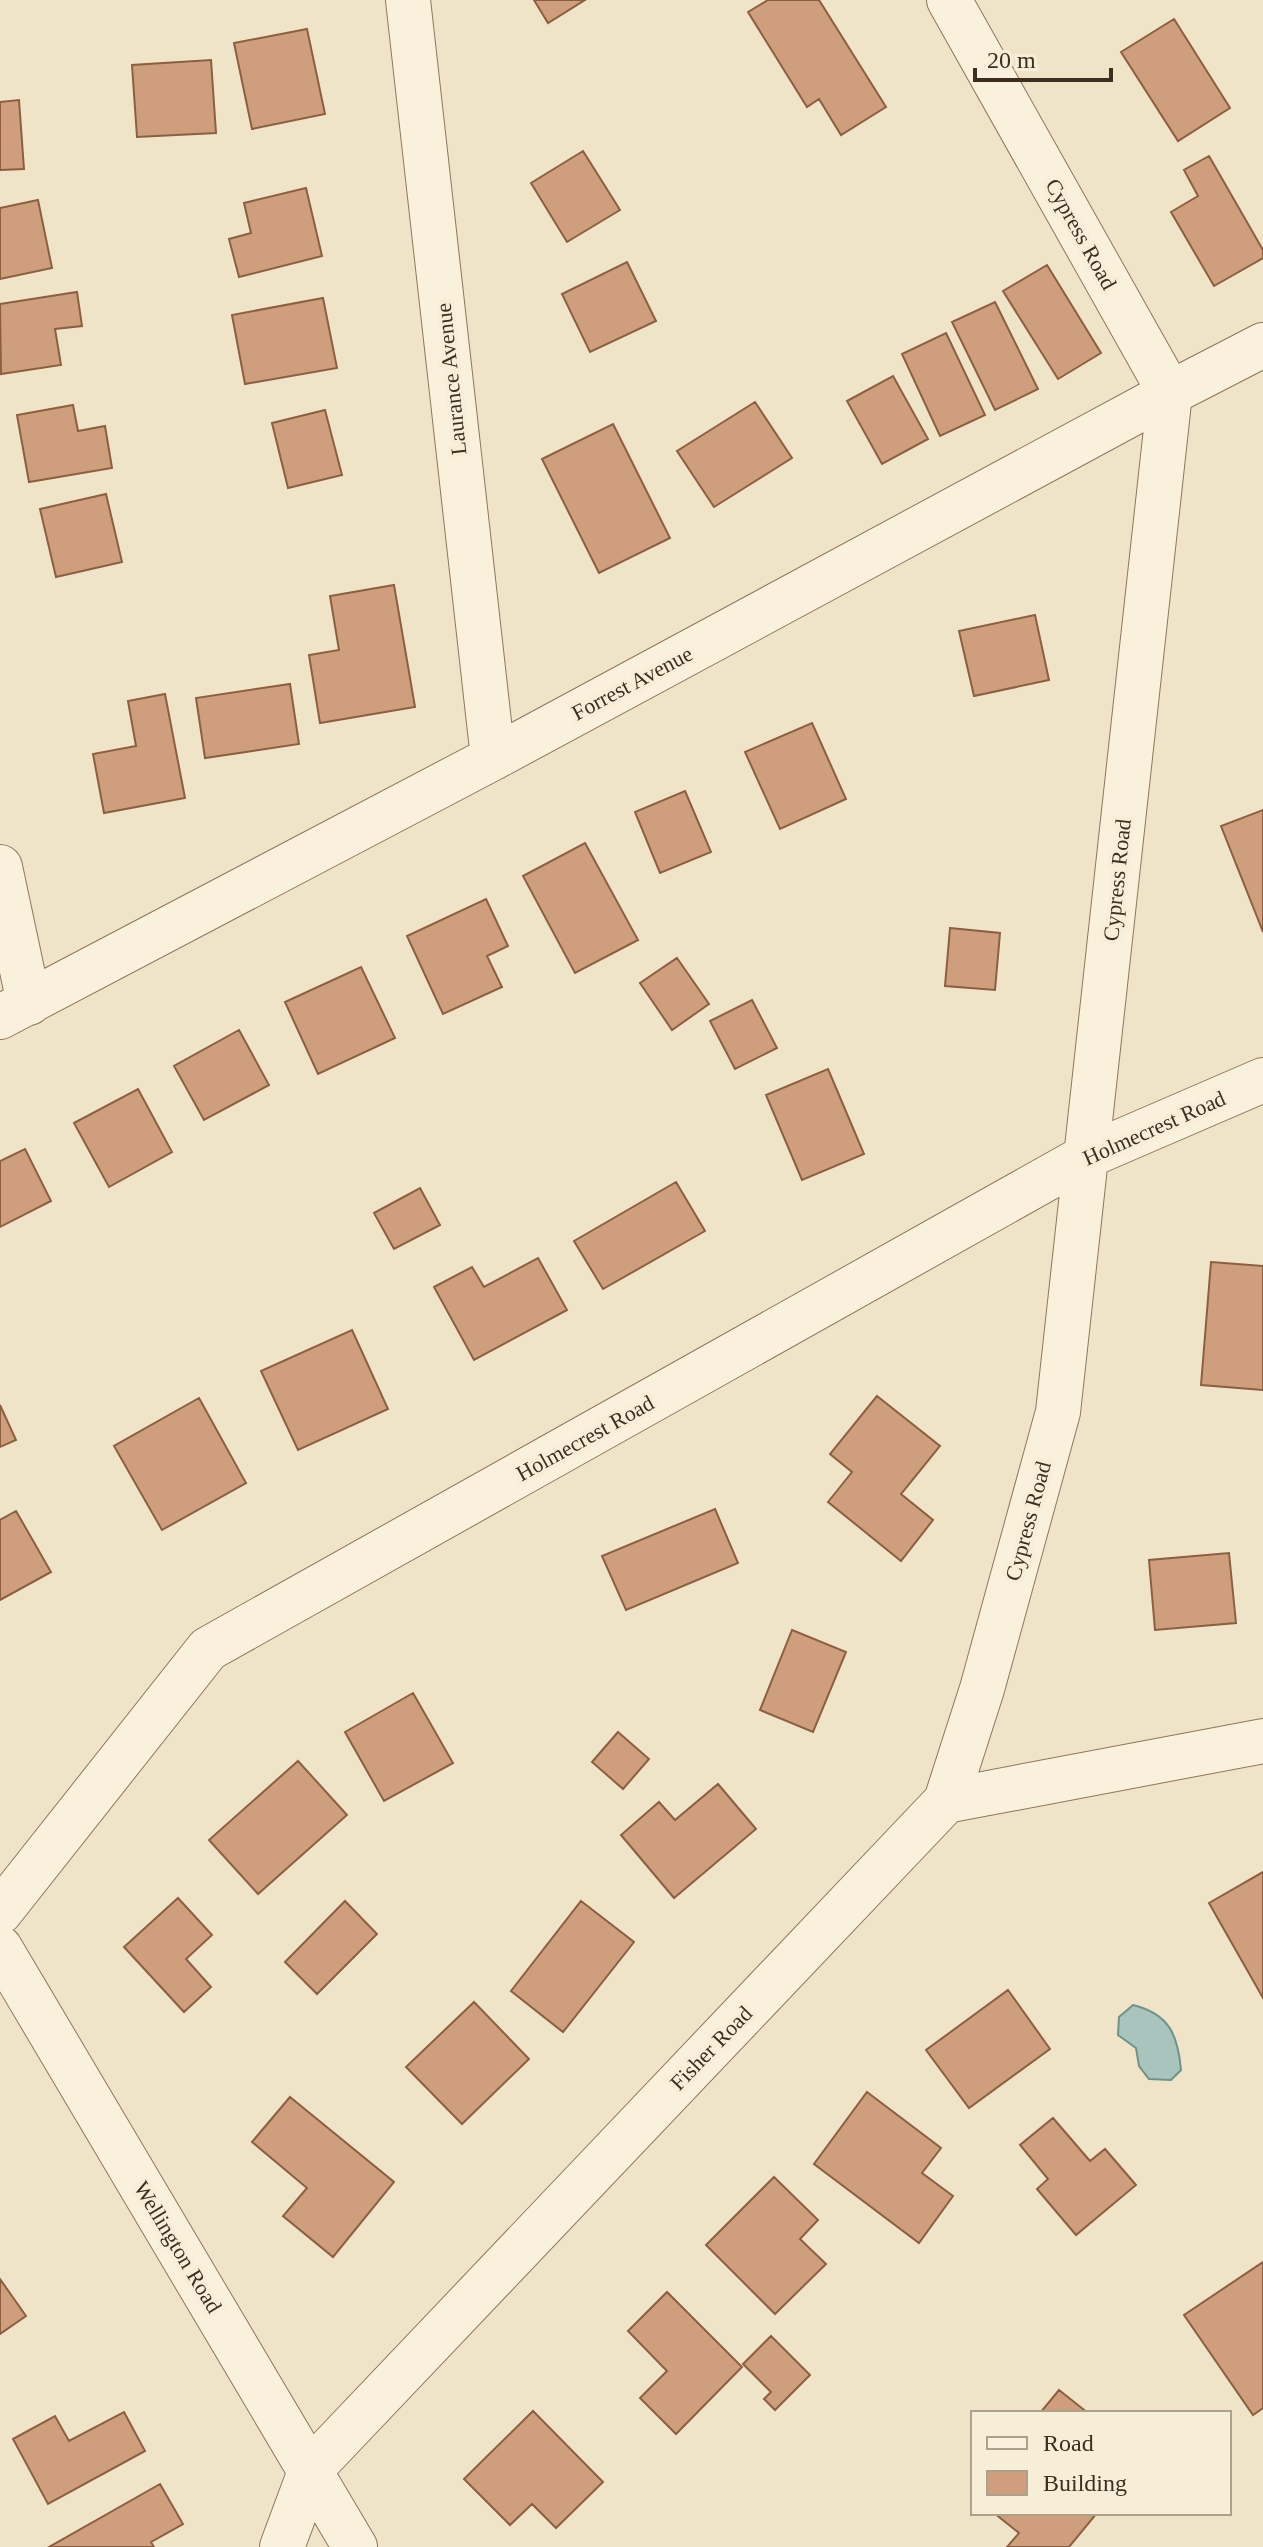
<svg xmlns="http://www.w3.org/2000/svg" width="1263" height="2547" font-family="'Times New Roman',serif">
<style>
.water{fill:#a9c4bc;stroke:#6f938a;stroke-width:2}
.building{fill:#cf9f7d;stroke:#8d5f41;stroke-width:2}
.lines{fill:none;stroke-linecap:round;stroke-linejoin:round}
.street-casing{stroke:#8d765c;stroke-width:46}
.street{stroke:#faf1dc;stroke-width:44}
.labels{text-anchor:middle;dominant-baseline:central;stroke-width:8;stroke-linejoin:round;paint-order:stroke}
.street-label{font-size:22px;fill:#3d2e20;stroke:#f7eed8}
</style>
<rect width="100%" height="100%" fill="#f0e4c8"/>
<path class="water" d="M1133 2005C1170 2014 1178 2036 1181 2070L1171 2080 1149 2079 1139 2066 1136 2048 1118 2035 1119 2017Z"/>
<path class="building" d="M534 0H585L548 23Z
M768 0H819L886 107 841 135 819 99 807 107 748 12Z
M1174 19 1230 108 1178 141 1121 52Z
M307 29 325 114 252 129 234 43Z
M211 60 216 133 137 137 132 65Z
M19 100 24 169 0 170V102Z
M583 151 620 210 567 242 531 183Z
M1209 156 1263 250V258L1214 286 1171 212 1198 196 1184 170Z
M306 188 322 256 239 277 229 239 251 233 244 203Z
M38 200 52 268 0 279V208Z
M627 262 656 321 590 352 562 294Z
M1047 265 1101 353 1058 379 1003 291Z
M77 292 82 326 55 329 61 365 1 374 0 304Z
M323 298 337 368 245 384 232 315Z
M995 302 1038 389 995 410 952 322Z
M946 333 985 415 940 436 902 354Z
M893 376 928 439 882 464 847 401Z
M755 402 792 458 714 507 677 451Z
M73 405 78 431 105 426 112 468 29 482 17 415Z
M325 410 342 475 288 488 272 423Z
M613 424 670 538 599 573 542 459Z
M106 494 122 562 56 577 40 509Z
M394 585 415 707 320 723 309 655 339 650 330 596Z
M1035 615 1049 680 974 696 959 631Z
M290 684 299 744 205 758 196 698Z
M165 694 185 798 104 813 93 754 136 746 128 701Z
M812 723 846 799 780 829 745 752Z
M685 791 711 852 660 873 635 812Z
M1263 810V932L1221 826Z
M585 843 638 940 575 973 523 876Z
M486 899 508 946 487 956 502 987 443 1014 407 936Z
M950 928 1000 933 995 990 945 986Z
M677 958 709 1004 672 1030 640 983Z
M361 967 395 1038 318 1074 285 1002Z
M752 1000 777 1048 735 1069 710 1021Z
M239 1030 269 1085 204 1120 174 1066Z
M828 1069 864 1154 802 1180 766 1095Z
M138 1089 172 1152 109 1187 74 1123Z
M25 1149 51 1201 0 1227V1161Z
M676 1182 705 1231 603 1289 574 1241Z
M420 1188 440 1225 394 1249 374 1213Z
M538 1258 567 1310 474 1360 434 1287 472 1267 484 1287Z
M1211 1262 1263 1266V1390L1201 1385Z
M352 1330 388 1409 298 1450 261 1371Z
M877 1396 940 1446 901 1494 933 1520 901 1561 828 1502 852 1472 830 1454Z
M199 1398 246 1483 162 1530 114 1446Z
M0 1405 16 1440 0 1447Z
M715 1509 738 1563 626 1610 602 1556Z
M16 1511 51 1572 0 1600V1520Z
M1229 1553 1236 1623 1155 1630 1149 1560Z
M792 1630 846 1652 813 1732 760 1710Z
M413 1693 453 1763 384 1801 345 1732Z
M618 1732 649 1759 623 1789 592 1762Z
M298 1761 347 1815 258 1894 209 1840Z
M718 1784 756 1829 674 1898 621 1835 659 1802 675 1820Z
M1263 1872V1998L1209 1903Z
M178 1898 212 1935 186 1959 211 1987 184 2012 124 1947Z
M345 1901 377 1934 317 1994 285 1962Z
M581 1901 634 1942 563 2032 511 1991Z
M1008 1990 1050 2049 969 2108 926 2050Z
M474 2002 529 2059 462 2124 406 2067Z
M867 2092 941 2148 922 2173 953 2196 919 2243 814 2164Z
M290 2097 394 2182 333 2257 283 2216 307 2188 252 2142Z
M1053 2118 1090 2161 1105 2149 1136 2185 1076 2235 1037 2189 1048 2179 1020 2145Z
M774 2177 818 2220 800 2239 826 2264 775 2314 706 2245Z
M1263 2262V2408L1253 2415 1184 2315Z
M0 2279 26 2316 0 2334Z
M667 2292 742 2367 676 2434 640 2398 667 2371 628 2331Z
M771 2336 810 2375 775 2410 764 2399 771 2392 743 2364Z
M1059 2390 1088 2413H1040Z
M533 2411 603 2482 556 2528 532 2504 510 2525 464 2479Z
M124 2412 145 2451 48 2504 13 2439 55 2416 69 2441Z
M160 2484 183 2524 151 2542 154 2547H49Z
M994 2513H1097L1069 2547H1007L1019 2533Z"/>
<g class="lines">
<g class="street-casing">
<path id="street" d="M408 0 493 758
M0 867 29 1003
M0 1017 493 758 1170 393 1263 345
M946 1801 982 1689 1058 1412 1170 393 949 0
M0 1912 208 1649 1087 1156 1263 1080
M0 1948 355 2547
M282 2547 311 2469 946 1801 1263 1741"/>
</g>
<use href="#street" class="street"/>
</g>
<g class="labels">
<g class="street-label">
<text transform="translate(1081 234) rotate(61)">Cypress Road</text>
<text transform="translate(451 379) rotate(-96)">Laurance Avenue</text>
<text transform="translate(632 683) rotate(-28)">Forrest Avenue</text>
<text transform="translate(1117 880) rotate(-84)">Cypress Road</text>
<text transform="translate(1154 1128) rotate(-24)">Holmecrest Road</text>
<text transform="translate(585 1438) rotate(-29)">Holmecrest Road</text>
<text transform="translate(1028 1521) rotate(-75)">Cypress Road</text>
<text transform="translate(711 2048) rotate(-46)">Fisher Road</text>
<text transform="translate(178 2247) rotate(59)">Wellington Road</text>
</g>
</g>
<rect x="971" y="2411" width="260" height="104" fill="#f7eed8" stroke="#ada18e" stroke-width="2"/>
<rect x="987" y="2437" width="40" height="12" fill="#faf1dc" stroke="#ada18e" stroke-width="2"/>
<text x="1043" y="2451" font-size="24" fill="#3d2e20">Road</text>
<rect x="987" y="2471" width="40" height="24" fill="#cf9f7d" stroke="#ada18e" stroke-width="2"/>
<text x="1043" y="2491" font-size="24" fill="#3d2e20">Building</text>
<path d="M975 68v12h136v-12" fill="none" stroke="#3d2e20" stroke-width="4"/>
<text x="987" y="68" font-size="24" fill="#3d2e20" stroke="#f7eed8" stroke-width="6" paint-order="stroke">20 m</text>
</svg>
